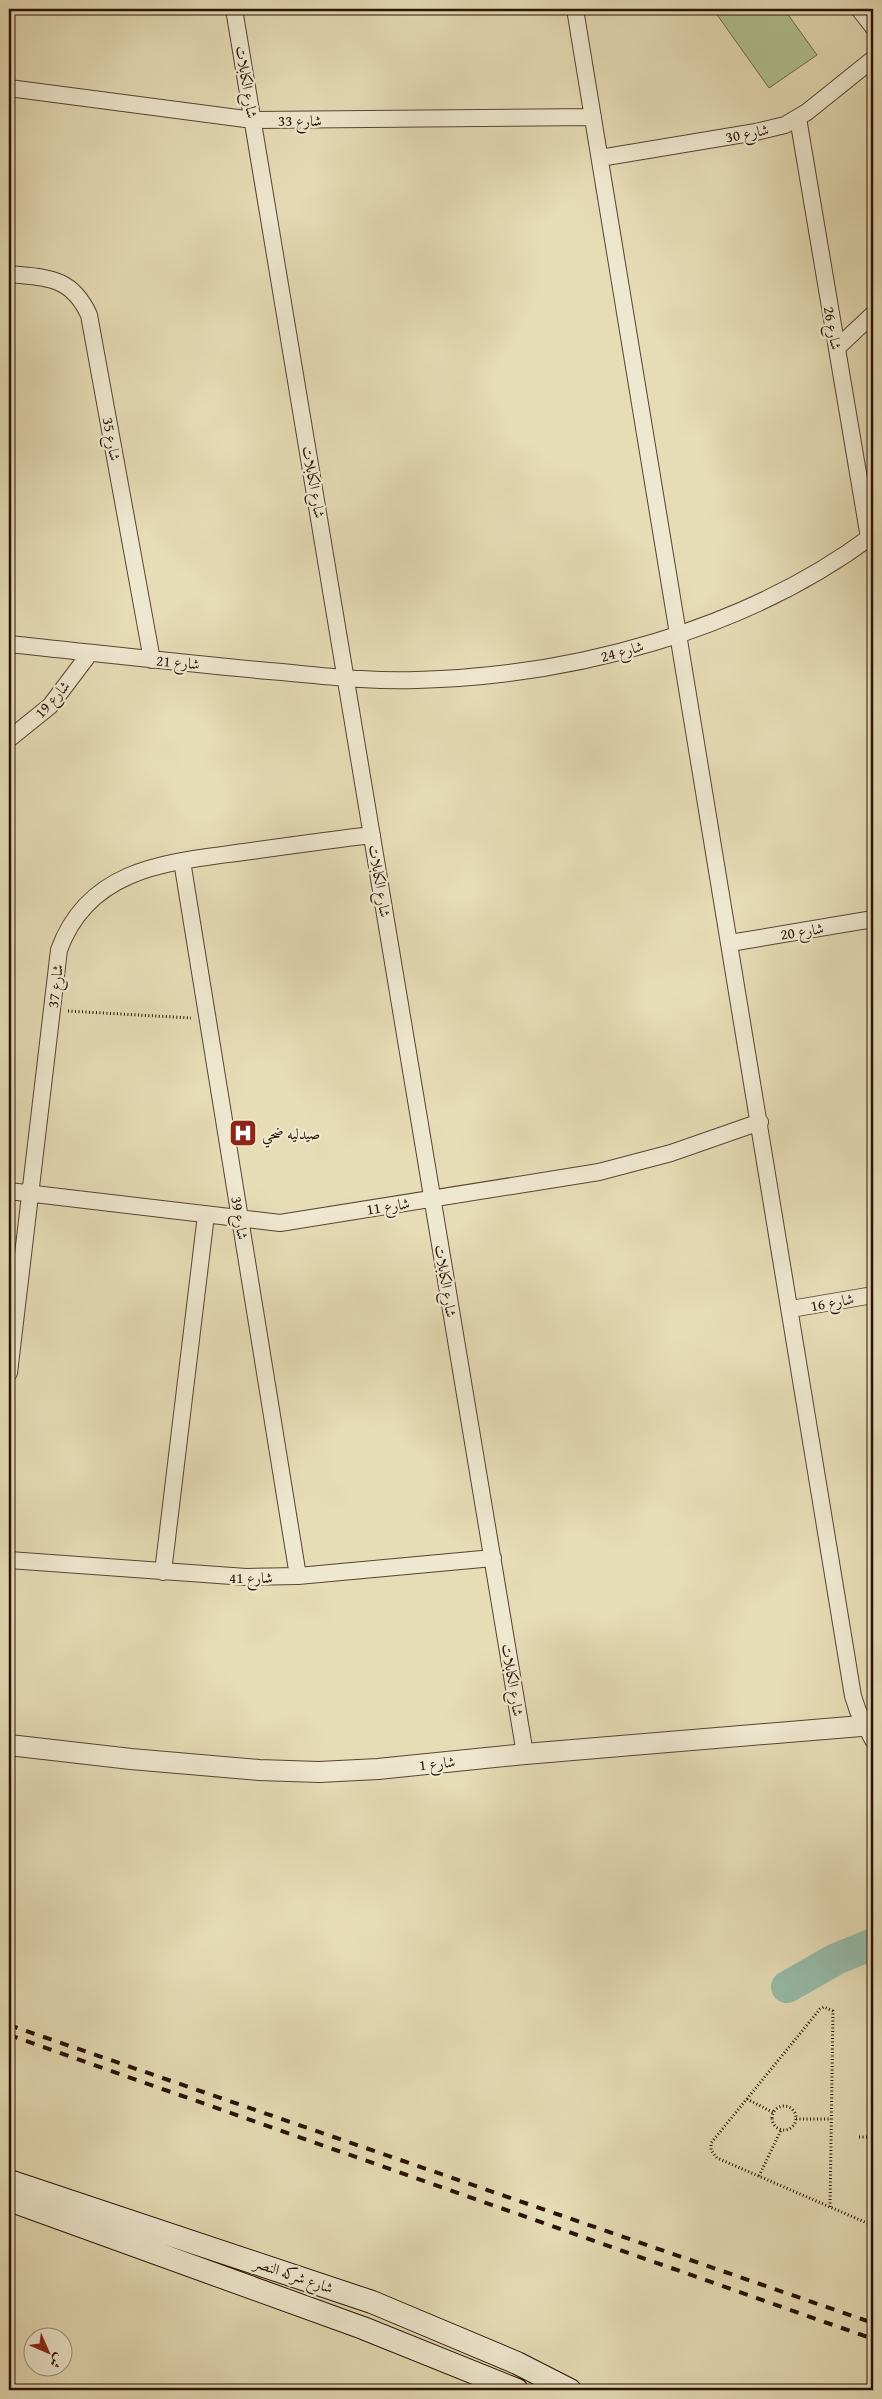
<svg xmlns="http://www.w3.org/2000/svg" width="882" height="2399" font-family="'Gentium Book Plus',Amiri,serif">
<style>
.green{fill:#b1c191;stroke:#6d6a4a}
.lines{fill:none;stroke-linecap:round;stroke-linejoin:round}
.river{stroke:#97bca9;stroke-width:32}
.minor-casing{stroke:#584430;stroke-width:18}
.tertiary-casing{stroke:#584430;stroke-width:22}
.secondary-casing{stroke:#291204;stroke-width:24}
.path{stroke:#291204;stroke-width:3;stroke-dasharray:1 2.5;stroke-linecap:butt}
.minor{stroke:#efe8d0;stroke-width:16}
.tertiary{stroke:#efe8d0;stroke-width:20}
.secondary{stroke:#efe8d0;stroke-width:22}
.rail{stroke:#291204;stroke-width:4;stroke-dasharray:9 9;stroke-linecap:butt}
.labels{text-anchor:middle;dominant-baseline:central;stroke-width:4.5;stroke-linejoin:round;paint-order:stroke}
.street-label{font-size:15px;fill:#291204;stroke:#efe8d0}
.poi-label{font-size:15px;fill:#291204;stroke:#efe8d0;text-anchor:start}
</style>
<rect width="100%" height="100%" fill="#e6dcb6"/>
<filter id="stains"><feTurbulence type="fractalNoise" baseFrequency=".004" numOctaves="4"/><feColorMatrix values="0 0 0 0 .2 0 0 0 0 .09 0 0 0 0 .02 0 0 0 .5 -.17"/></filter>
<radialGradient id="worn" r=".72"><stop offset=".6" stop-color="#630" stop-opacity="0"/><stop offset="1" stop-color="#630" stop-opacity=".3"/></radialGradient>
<path class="green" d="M713 9H784L817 55 769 88Z"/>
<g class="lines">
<path class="river" d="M787 1987 836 1959 873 1944"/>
<g class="minor-casing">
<path id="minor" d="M234 9 525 1754
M575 9 853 1696 858 1711 873 1740
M859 9 873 27
M9 88 253 120 593 117
M798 118 869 538
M600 158 756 132 785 125 807 112 873 59
M9 274C47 278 71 276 89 315L152 660
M837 348 873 314
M9 644C95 653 182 663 269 671 318 675 367 682 417 680 574 676 746 630 873 535
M9 739 50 706 90 653
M182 861 298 1576
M730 943 873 919
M9 1191 280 1223 599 1172 671 1153 760 1122
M791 1309 873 1295
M9 1373 59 950C89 867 169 862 244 852 287 846 329 840 372 835
M9 1560 246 1577 298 1576 493 1558
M163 1572 206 1215"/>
</g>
<g class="tertiary-casing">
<path id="tertiary" d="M9 1745 131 1759 259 1770 319 1772 378 1769 525 1754 873 1725"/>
</g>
<g class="secondary-casing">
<path id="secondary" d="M9 2181 372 2302 517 2363 570 2390
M9 2200 363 2328 517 2390"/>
</g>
<path class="path" d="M68 1011 191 1018
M747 2099 774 2113
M772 2118a12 12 0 1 1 24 0a12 12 0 1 1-24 0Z
M796 2119H831
M859 2137H873
M759 2176 781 2130
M830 2207 833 2011 824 2007 820 2009 711 2143V2150L717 2158 867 2223H873"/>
<use href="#minor" class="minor"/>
<use href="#tertiary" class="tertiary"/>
<use href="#secondary" class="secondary"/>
<path class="rail" d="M9 2025 873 2323
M9 2035 873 2339"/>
</g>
<defs>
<g id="hospital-square" transform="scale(1.4375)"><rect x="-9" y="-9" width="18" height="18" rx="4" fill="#8f2418" stroke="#efe8d0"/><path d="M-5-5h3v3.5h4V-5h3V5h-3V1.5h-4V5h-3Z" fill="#fff"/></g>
</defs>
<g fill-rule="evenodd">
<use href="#hospital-square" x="243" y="1133"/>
</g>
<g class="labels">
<g class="street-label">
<text transform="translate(247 82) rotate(81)">شارع الكابلات</text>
<text x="300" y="120">شارع 33</text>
<text transform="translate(747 133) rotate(-11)">شارع 30</text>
<text transform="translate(833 328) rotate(80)">شارع 26</text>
<text transform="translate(112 439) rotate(80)">شارع 35</text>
<text transform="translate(314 482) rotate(80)">شارع الكابلات</text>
<text transform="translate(622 651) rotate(-15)">شارع 24</text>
<text transform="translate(178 662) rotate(5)">شارع 21</text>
<text transform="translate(52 699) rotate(-48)">شارع 19</text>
<text transform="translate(380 881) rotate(81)">شارع الكابلات</text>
<text transform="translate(802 931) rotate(-9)">شارع 20</text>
<text transform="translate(55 986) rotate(-83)">شارع 37</text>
<text transform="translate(388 1206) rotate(-9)">شارع 11</text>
<text transform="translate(240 1218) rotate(81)">شارع 39</text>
<text transform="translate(446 1281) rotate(81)">شارع الكابلات</text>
<text transform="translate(832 1302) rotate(-10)">شارع 16</text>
<text x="251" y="1577">شارع 41</text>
<text transform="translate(513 1680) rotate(81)">شارع الكابلات</text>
<text transform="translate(437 1763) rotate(-6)">شارع 1</text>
<text transform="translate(294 2275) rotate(19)">شارع شركه النصر</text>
</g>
<g class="poi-label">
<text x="262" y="1133">صيدليه ضحي</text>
</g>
</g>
<rect width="882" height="2399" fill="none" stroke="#e6dcb6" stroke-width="30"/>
<rect x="10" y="10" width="862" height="2379" fill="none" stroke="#291204" stroke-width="2.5"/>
<rect x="15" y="15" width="852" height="2369" fill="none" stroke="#291204"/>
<g transform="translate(48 2352) rotate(135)"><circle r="24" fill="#efe8d0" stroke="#a0927e"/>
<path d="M0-4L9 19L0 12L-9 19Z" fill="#8f2418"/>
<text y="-8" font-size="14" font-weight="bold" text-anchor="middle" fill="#291204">ش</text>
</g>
<rect width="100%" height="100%" filter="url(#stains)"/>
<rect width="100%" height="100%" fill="url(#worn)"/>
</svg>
